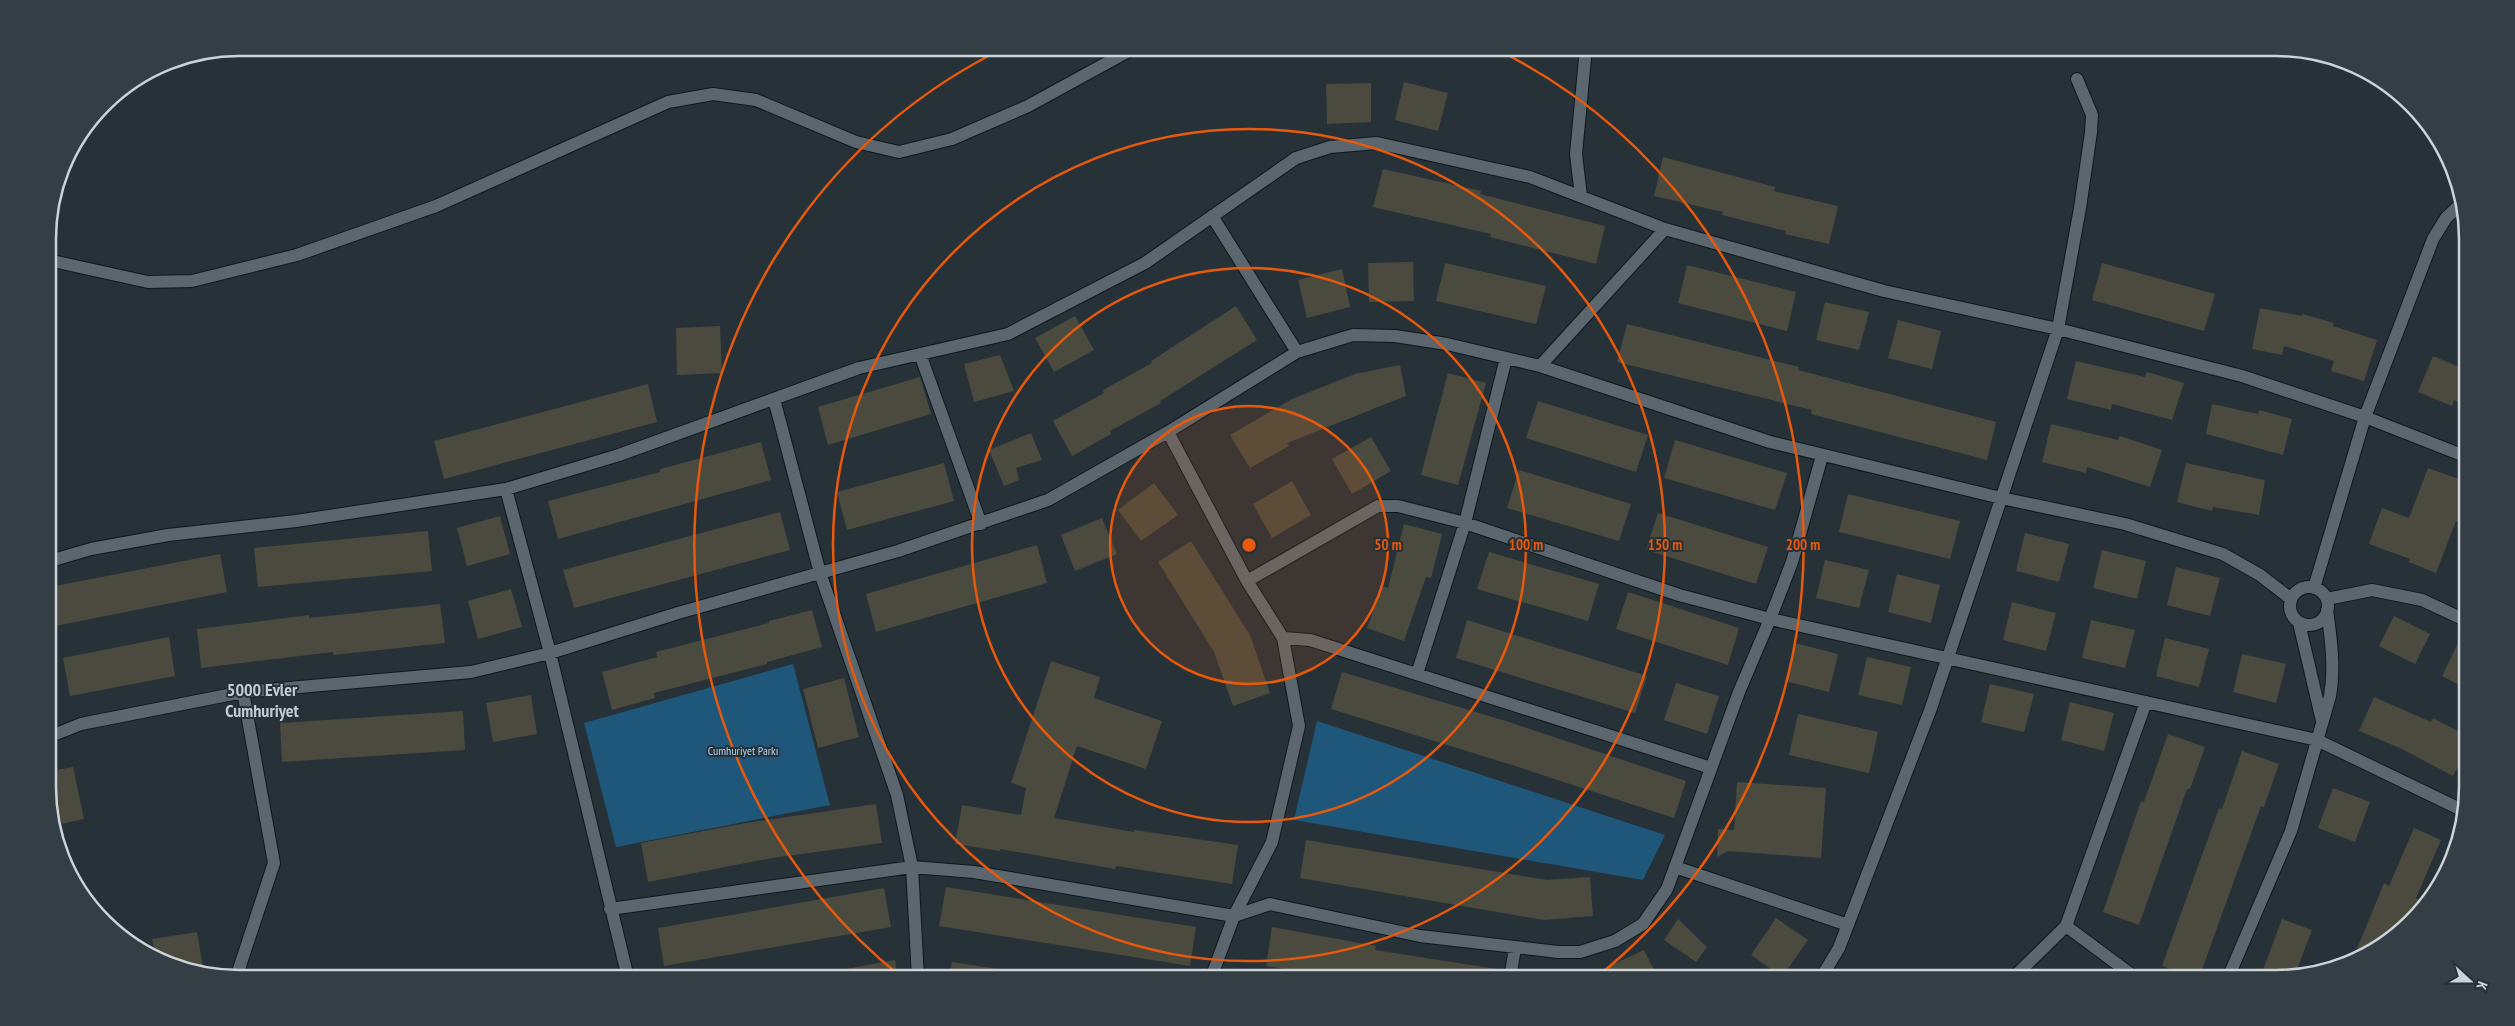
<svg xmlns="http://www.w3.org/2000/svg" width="2515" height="1026" font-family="'PT Sans Narrow',sans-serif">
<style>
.green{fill:#1f577a}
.building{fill:#4b4a3f}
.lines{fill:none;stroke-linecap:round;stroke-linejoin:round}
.minor-casing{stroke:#0f181f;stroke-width:14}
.minor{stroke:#5b666e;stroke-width:12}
.ring{fill:none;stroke:#e8590c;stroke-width:2.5}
.labels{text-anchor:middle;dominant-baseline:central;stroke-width:4;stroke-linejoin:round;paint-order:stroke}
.park-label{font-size:12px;fill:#abd4f3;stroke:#273138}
.district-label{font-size:18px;font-weight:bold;fill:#c0cdd6;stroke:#273138}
.rim{fill:none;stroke:#cdd4d9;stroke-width:2.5}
.centre{fill:#e8590c;stroke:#273138;stroke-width:2.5}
.ring-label{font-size:15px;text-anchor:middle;font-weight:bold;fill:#e8590c;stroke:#273138;stroke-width:4;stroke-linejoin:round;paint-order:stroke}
</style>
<rect width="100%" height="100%" fill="#273138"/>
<path class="green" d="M793 664 830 805 616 847 584 723Z
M1317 721 1665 835 1643 880 1294 820Z"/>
<path class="building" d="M1404 82 1448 93 1438 131 1395 120Z
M1371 83V122L1327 124 1326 84Z
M1663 157 1775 187 1774 191 1838 206 1829 244 1785 234 1786 231 1722 215 1723 212 1654 196Z
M1383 169 1481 191 1480 194 1605 226 1596 264 1490 237 1491 234 1373 207Z
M1413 262 1414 301 1369 302 1368 263Z
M1445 263 1546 286 1536 324 1436 301Z
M2102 263 2215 294 2204 331 2092 300Z
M1687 265 1796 292 1787 331 1678 303Z
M1342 269 1350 307 1307 318 1298 280Z
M1825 302 1869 312 1859 350 1816 340Z
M1236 306 1257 340 1160 401 1161 403 1110 431 1111 434 1072 456 1053 421 1104 393 1103 390 1152 363 1151 361Z
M2260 308 2302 316V314L2334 323 2333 326 2377 340 2364 381 2331 371 2334 361 2284 346 2282 355 2252 349Z
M1075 316 1094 350 1054 372 1035 338Z
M1898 320 1941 331 1932 369 1888 358Z
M1627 324 1799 367 1798 370 1996 422 1987 460 1811 414 1812 410 1617 362Z
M720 326 722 373 677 375 676 328Z
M1000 355 1014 391 974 402 964 364Z
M2433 356 2466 370V405L2454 400 2452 406 2418 392Z
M2076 361 2145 377 2147 372 2184 383 2172 420 2112 404 2111 410 2067 399Z
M1400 365 1406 396 1287 443 1289 446 1250 468 1230 435 1292 399 1355 374Z
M1448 373 1486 383 1458 485 1421 475Z
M920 377 931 414 828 445 818 407Z
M648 384 657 422 444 479 434 441Z
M1538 401 1648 435 1636 472 1526 438Z
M2212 404 2258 414 2259 410 2292 419 2283 455 2206 434Z
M2051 424 2118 440 2120 436 2162 450 2150 487 2087 467 2086 473 2042 462Z
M1031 433 1042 460 1016 468 1019 480 1004 486 989 450Z
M1371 437 1391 471 1352 494 1332 459Z
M1675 440 1787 473 1775 510 1664 478Z
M761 442 771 480 558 539 548 501 660 472V469Z
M944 463 954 501 847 530 837 492Z
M2186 463 2265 480 2259 515 2213 507 2212 511 2177 502Z
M2428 468 2467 482V525L2456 521 2436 573 2409 562 2410 559 2369 544 2382 508 2409 518Z
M1519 470 1631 504 1619 541 1507 508Z
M1292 481 1311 515 1272 538 1253 504Z
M1154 483 1178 515 1141 541 1118 510Z
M1848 494 1960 521 1950 559 1839 532Z
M780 512 790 550 574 608 563 570Z
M1658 513 1768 547 1756 584 1646 550Z
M500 516 510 554 467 566 457 528Z
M1102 518 1117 554 1075 571 1061 535Z
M1404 524 1442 534 1431 578 1426 577 1404 641 1367 628 1382 586 1388 588Z
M428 531 432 571 258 587 254 548Z
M2025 533 2069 544 2059 582 2016 571Z
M1191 541 1250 635 1270 693 1233 706 1214 652 1158 562Z
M1037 545 1047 583 876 632 866 594Z
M2102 550 2146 561 2137 599 2093 588Z
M1489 552 1599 584 1588 621 1477 589Z
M220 554 227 592 50 627V587Z
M1825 560 1869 570 1859 608 1816 598Z
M2176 567 2220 578 2210 616 2167 605Z
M1897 574 1940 585 1931 623 1888 612Z
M511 589 522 627 478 639 468 601Z
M1628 592 1739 628 1728 665 1616 629Z
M2012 602 2056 613 2046 651 2003 640Z
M440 604 445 643 333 655V652L201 668 197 629 309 615V618Z
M812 610 822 647 767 662V664L654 693 655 698 612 710 602 672 657 657 656 652 769 623V621Z
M2394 616 2430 634 2415 664 2379 646Z
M1467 620 1647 676 1635 713 1456 658Z
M2091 620 2135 630 2125 668 2082 658Z
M2465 629H2467V689L2442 676Z
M169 637 175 676 70 696 63 658Z
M2165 638 2209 649 2199 687 2156 676Z
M1795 643 1838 654 1829 692 1785 681Z
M2242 654 2286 664 2276 703 2233 692Z
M1867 657 1911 667 1902 705 1858 695Z
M1051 661 1100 677 1094 698 1162 721 1146 769 1077 746 1054 818 1134 832V830L1238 845 1232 884 1116 866 1115 869 1000 849V851L955 844 962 805 1021 815 1026 788 1011 783Z
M1342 672 1509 722 1686 781 1674 818 1512 765 1331 709Z
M844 678 859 737 818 748 803 689Z
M1676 683 1719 696 1707 734 1664 720Z
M1990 684 2034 694 2024 732 1981 722Z
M531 695 537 734 493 742 486 703Z
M2374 697 2431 722 2433 718 2467 736V749L2453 776 2402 749 2359 731Z
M2070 702 2114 713 2104 751 2061 740Z
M463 711 465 750 282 762 280 723Z
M1798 714 1878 732 1869 773 1789 755Z
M2168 734 2205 747 2190 789H2187L2139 925 2103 912 2141 801 2144 802Z
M2242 751 2279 764 2264 807 2261 806 2199 978H2195L2162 966 2219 808 2222 809Z
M73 767 84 819 52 826 51 771Z
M1737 782 1826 788 1821 858 1728 851 1717 857 1718 829 1734 830Z
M2333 788 2370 802 2355 842 2318 828Z
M876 804 882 843 772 858 648 882 641 843 746 823Z
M2414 828 2441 840 2416 898 2420 900 2410 921 2392 939 2352 961 2384 883 2389 886Z
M1306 840 1547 880 1590 877 1593 916 1544 920 1300 878Z
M946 887 1196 927 1190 966 939 926Z
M884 888 891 927 664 966 658 928Z
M1776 918 1808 940 1782 977 1751 955Z
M1678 919 1707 947 1696 962 1664 940Z
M2282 919 2312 930 2294 977 2260 978Z
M1272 927 1376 946 1375 950 1503 970 1502 978H1325V975L1266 966Z
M197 932 204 973 177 968 156 958 152 939Z
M1644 950 1658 978H1584Z
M895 960 898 978H836L835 971Z
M952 962 1005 970 1004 978H949Z"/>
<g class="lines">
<g class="minor-casing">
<path id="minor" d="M1581 196 1576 154 1586 48
M1212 216 1297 352
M48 260 148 282 192 281 297 255 436 206 668 102 713 94 756 100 856 142 899 152 952 139 1028 106 1134 48
M920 354 981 524
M1540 366 1665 229
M774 399 820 573 897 795 912 867 918 978
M1168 432 1247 581 1283 638 1299 726 1272 842 1234 916 1211 978
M506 489 550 653 628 978
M50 561 91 549 168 535 296 521 506 489 619 455 859 368 1008 334 1145 263 1296 158 1330 147 1377 143 1530 177 1665 229 1884 291 2058 329 2242 376 2365 417 2467 457
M1247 581 1378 506H1398L1465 523 1679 595 1770 619 2317 740 2464 811
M2290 606a19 19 0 1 1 38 0a19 19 0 1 1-38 0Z
M2314 588 2365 417 2433 239 2446 218 2462 203
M2327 599 2372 590 2422 600 2467 621
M2299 623 2322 721
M1283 638 1310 640 1711 768
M1417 674 1465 523 1506 358
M51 736 81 724 243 692 471 672 550 653 678 613 898 551 1048 500 1168 432 1297 352 1353 335 1395 336 1447 344 1540 366 1770 442 2001 498 2125 524 2223 554 2260 575 2291 599
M1675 867 1848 925
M610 909 912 867 974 872 1234 916 1270 904 1420 936 1558 952H1580L1615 941 1643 924 1667 889 1739 692 1770 619 1792 562 1822 456
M2066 926 2136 978
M236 978 274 863 243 692
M1510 978 1515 948
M1821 978 1839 948 1931 708 2058 329 2080 208 2091 132 2092 115 2077 79
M2013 978 2066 926 2146 702
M2228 978 2291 831 2330 696C2335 668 2331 639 2327 610"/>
</g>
<use href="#minor" class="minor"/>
</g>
<circle cx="1249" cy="545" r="139" fill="#e8590c" fill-opacity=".12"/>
<g class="ring">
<circle cx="1249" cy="545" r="139"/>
<circle cx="1249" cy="545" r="277"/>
<circle cx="1249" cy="545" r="416"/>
<path d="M900 976A554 554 0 0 1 1002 49M1496 49A554 554 0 0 1 1598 976"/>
</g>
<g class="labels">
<g class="park-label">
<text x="743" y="750">Cumhuriyet Parkı</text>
</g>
<g class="district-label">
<text x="262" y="689">5000 Evler<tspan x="262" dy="21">Cumhuriyet</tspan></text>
</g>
</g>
<path d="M0 0H2515V1026H0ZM239 56H2276A183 183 0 0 1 2459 239V787A183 183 0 0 1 2276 970H239A183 183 0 0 1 56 787V239A183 183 0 0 1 239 56Z" fill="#343e45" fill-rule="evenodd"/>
<path class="rim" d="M239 56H2276A183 183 0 0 1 2459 239V787A183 183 0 0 1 2276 970H239A183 183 0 0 1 56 787V239A183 183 0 0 1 239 56Z"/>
<circle cx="1249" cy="545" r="8" class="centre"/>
<g class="ring-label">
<text x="1388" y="550">50 m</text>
<text x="1526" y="550">100 m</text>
<text x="1665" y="550">150 m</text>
<text x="1803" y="550">200 m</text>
</g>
<g transform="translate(2470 981) rotate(111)" stroke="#273138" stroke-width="4" paint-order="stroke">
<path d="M0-4L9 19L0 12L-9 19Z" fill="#cdd4d9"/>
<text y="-8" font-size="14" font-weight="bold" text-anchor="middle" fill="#cdd4d9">K</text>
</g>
</svg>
